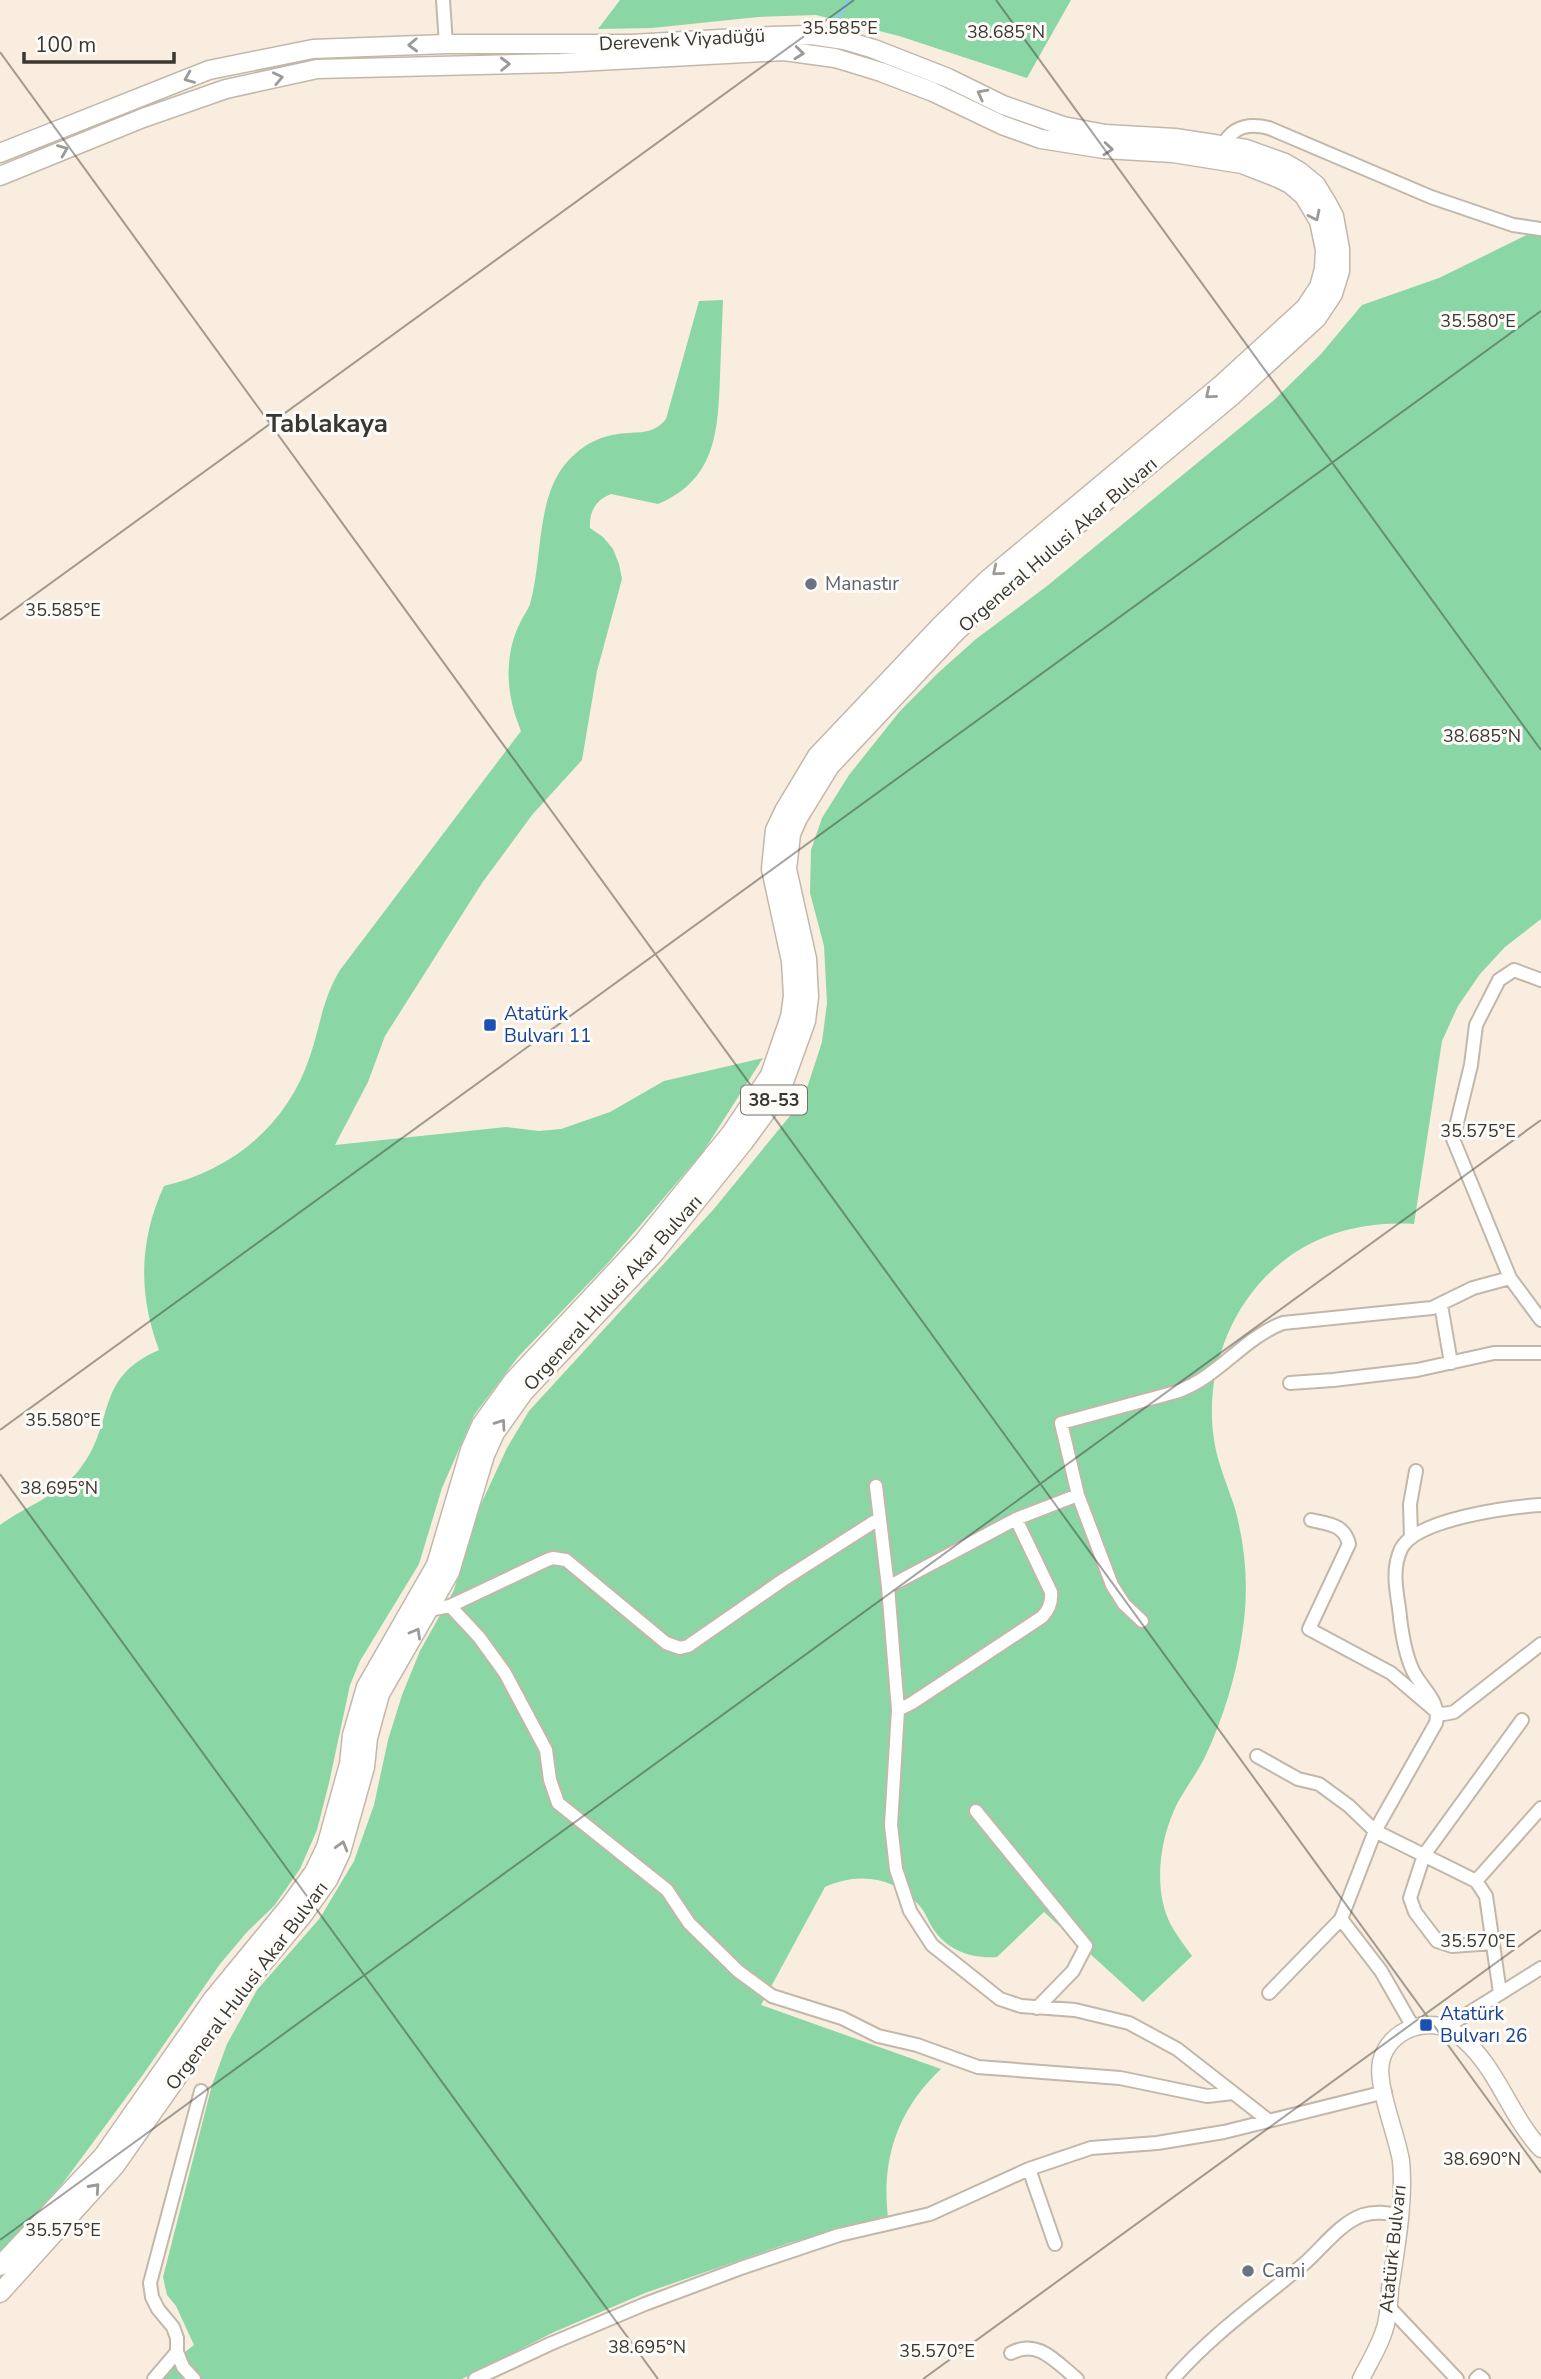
<svg xmlns="http://www.w3.org/2000/svg" width="1541" height="2379" font-family="'Nunito Sans',sans-serif">
<style>
.green{fill:#8ad7a5}
.lines{fill:none;stroke-linecap:round;stroke-linejoin:round}
.stream{stroke:#89c8f8;stroke-width:2.5}
.street-casing{stroke:#c2b8a9;stroke-width:16}
.secondary-casing{stroke:#c2b8a9;stroke-width:19}
.primary-casing{stroke:#c2b8a9;stroke-width:21}
.street{stroke:#fff;stroke-width:12}
.secondary{stroke:#fff;stroke-width:16}
.primary{stroke:#fff;stroke-width:18}
.oneway{stroke:#9c9a98}
.ticks{fill:none;stroke:#3a3630;stroke-width:2;stroke-opacity:0.45}
.worship-dot{fill:#6b7280;stroke:#fefcf9;stroke-width:2.5}
.transit-dot{fill:#1a4fb4;stroke:#fefcf9;stroke-width:2.5}
.labels{text-anchor:middle;dominant-baseline:central;stroke-width:6;stroke-linejoin:round;paint-order:stroke}
.shield{fill:#fefcf9;stroke:#75716c;stroke-width:2}
.shield-label{font-size:18px;font-weight:bold;fill:#3a3630}
.street-label{font-size:19px;fill:#3a3630;stroke:#fefcf9}
.worship-label{font-size:19px;fill:#5b616d;stroke:#fefcf9;text-anchor:start}
.transit-label{font-size:19px;fill:#164399;stroke:#fefcf9;text-anchor:start}
.district-label{font-size:26px;font-weight:bold;fill:#3a3630;stroke:#fefcf9}
.ticks-label{font-size:18px;text-anchor:middle;fill:#3a3630;stroke:#fefcf9;stroke-width:6;stroke-linejoin:round;paint-order:stroke}
</style>
<rect width="100%" height="100%" fill="#f8edde"/>
<path class="green" d="M620 0H1071L1027 78 899 36 816 15 758 17 652 28 598 29Z
M1541 228V919L1505 947 1480 974 1458 1006 1442 1041 1414 1224C1364 1221 1315 1233 1276 1267 1222 1314 1198 1395 1220 1465 1226 1485 1235 1504 1239 1525 1247 1561 1248 1599 1242 1635 1236 1677 1223 1719 1205 1757 1197 1773 1187 1786 1178 1802 1160 1837 1152 1888 1171 1925 1177 1936 1185 1946 1192 1956L1143 2002 1044 1912 997 1957C971 1959 946 1950 932 1927 927 1919 925 1911 918 1904 894 1876 857 1872 825 1887L761 2005 941 2069C898 2109 881 2159 888 2217L789 2243 645 2293 552 2333 462 2379H150L194 2345 176 2306 167 2295 163 2277 212 2085 227 2044 257 1990 320 1918 354 1861 374 1805 388 1740 402 1695 420 1651 454 1590 476 1515 507 1448 529 1411 713 1210 794 1111 808 1085 822 1042 827 1003 824 946 810 893 811 850 822 818 849 775 900 711 938 673 976 639 1047 586 1273 401 1321 354 1362 305 1439 278Z
M723 300C722 325 721 351 720 376 718 431 716 480 658 504L611 494C596 500 589 511 590 528L603 537 613 549 619 564 622 579 597 671 582 760 532 815 482 883 385 1036 368 1082 335 1145 506 1127 539 1131 561 1129 610 1112 664 1081 763 1058 703 1152 607 1264 518 1357 474 1415 442 1488 419 1564 360 1661 350 1685 329 1783 317 1830 300 1869 274 1906 247 1932 220 1964 142 2076 63 2183 0 2255V1525C26 1506 58 1496 79 1470 117 1423 92 1379 159 1350 138 1294 139 1240 164 1186 233 1170 288 1124 310 1056 321 1024 322 1000 340 970L521 731C512 709 507 687 509 664 510 649 514 635 520 623 523 616 528 610 530 604 544 556 534 489 575 454 587 443 602 436 618 434 637 431 652 436 666 419L699 301Z"/>
<g class="lines">
<path class="stream" d="M830 29 849 0"/>
<g class="street-casing">
<path id="street" d="M443 0 446 44
M1223 145C1233 126 1249 123 1269 128L1431 197 1513 225 1541 229
M1510 1278 1541 1320
M1441 1305 1451 1363
M1290 1383 1333 1380 1417 1370 1494 1353H1541
M876 1486 888 1587 898 1710 891 1825 896 1869 910 1911 932 1945 1000 1999 1021 2006 1075 2010 1129 2023 1177 2049 1268 2120
M1311 1520C1328 1524 1344 1524 1349 1544L1309 1629 1391 1673 1438 1713 1444 1714 1454 1712 1541 1644
M1411 1537 1410 1504 1416 1471
M888 1587 1016 1519 1078 1495
M450 1606 479 1637 505 1673 546 1750 550 1780 558 1803 667 1890 689 1923 738 1971 772 1996 842 2018 878 2036 917 2045 978 2067 1120 2078 1207 2096 1233 2093
M429 1610 450 1606 547 1560 553 1558 566 1560 666 1643 680 1648 688 1646 783 1580 880 1518
M1142 1621 1124 1604 1112 1585 1078 1495 1061 1423 1176 1392C1219 1377 1243 1338 1283 1323L1432 1308 1473 1288 1510 1278 1453 1139 1471 1065 1476 1025 1499 980 1514 970 1541 980
M898 1710 912 1703 1042 1617C1049 1610 1052 1602 1051 1592L1016 1519
M1257 1756 1298 1779 1319 1784 1349 1806 1375 1831 1476 1881 1486 1896 1500 1993
M976 1811 1086 1946 1073 1971 1037 2008
M1476 1881 1541 1808
M1341 1919 1381 1971 1413 2027
M1493 1943 1452 1946 1437 1941 1415 1912 1410 1898 1424 1855 1522 1720
M1269 1993 1341 1919 1375 1831 1436 1723C1441 1701 1422 1689 1413 1671 1404 1652 1401 1629 1399 1608 1396 1589 1392 1568 1401 1549 1416 1519 1509 1507 1541 1505
M1445 2028 1541 1968
M1029 2169 1055 2244
M1388 2306 1457 2379
M1011 2353C1038 2338 1057 2363 1077 2379
M154 2379 177 2352
M194 2379 183 2367 177 2352V2338L173 2327 158 2309 152 2297 150 2283 201 2091
M475 2379 550 2344 645 2304 741 2268 839 2235 930 2214 1029 2169 1091 2148 1157 2143 1224 2132 1385 2092
M1173 2379C1212 2334 1260 2301 1305 2263 1323 2247 1340 2223 1363 2215 1375 2211 1387 2213 1400 2215
M1476 2379 1479 2376 1483 2379"/>
</g>
<g class="secondary-casing">
<path id="secondary" d="M1361 2379C1369 2363 1379 2347 1384 2331 1389 2318 1389 2302 1390 2289 1396 2250 1405 2200 1401 2161 1397 2135 1376 2086 1381 2062 1388 2029 1430 2014 1457 2034 1497 2064 1508 2114 1541 2149"/>
</g>
<g class="primary-casing">
<path id="primary" d="M0 153 209 70 313 49 446 44H631L772 36 812 35 844 40 874 49 948 78 1003 105 1063 126 1105 134 1175 138 1246 149 1285 163 1299 171 1316 185 1327 203 1334 216 1340 249V271L1333 294 1317 318 1232 396 997 592 952 636 830 766 798 818 791 834 787 869 807 959 809 997 806 1021 784 1082 774 1101 744 1142 654 1254 524 1392 495 1433 485 1455 450 1572 380 1694 368 1738 365 1767 341 1852 328 1880 303 1915 225 2009 115 2166 0 2293
M0 176 143 118 226 89 317 69 560 63 784 51 835 58 881 72 933 92 1002 125 1041 139 1104 149 1173 153 1242 164 1278 178 1290 184 1304 196 1319 221 1325 250 1324 269 1319 287 1305 308 1222 384 987 580 941 625 817 756 784 811 775 830 771 869 791 961 793 996 790 1017 770 1075 731 1133 642 1243 512 1382 481 1425 470 1450 436 1565 366 1687 352 1735 349 1764 326 1847 314 1872 290 1905 212 2000 103 2156 0 2266"/>
</g>
<use href="#street" class="street"/>
<use href="#secondary" class="secondary"/>
<use href="#primary" class="primary"/>
</g>
<defs><path id="oneway-chevron" d="M-2-3.5L2.5 0L-2 3.5" fill="none" stroke-width="1.6" stroke-linecap="round" stroke-linejoin="round" transform="scale(1.75)"/></defs>
<g class="oneway">
<use href="#oneway-chevron" transform="translate(413 45) rotate(178)"/>
<use href="#oneway-chevron" transform="translate(799 53) rotate(6)"/>
<use href="#oneway-chevron" transform="translate(505 64) rotate(-2)"/>
<use href="#oneway-chevron" transform="translate(189 78) rotate(158)"/>
<use href="#oneway-chevron" transform="translate(278 78) rotate(-12)"/>
<use href="#oneway-chevron" transform="translate(982 94) rotate(-152)"/>
<use href="#oneway-chevron" transform="translate(1108 149) rotate(5)"/>
<use href="#oneway-chevron" transform="translate(63 150) rotate(-22)"/>
<use href="#oneway-chevron" transform="translate(1315 216) rotate(64)"/>
<use href="#oneway-chevron" transform="translate(1210 394) rotate(140)"/>
<use href="#oneway-chevron" transform="translate(997 571) rotate(140)"/>
<use href="#oneway-chevron" transform="translate(501 1424) rotate(-55)"/>
<use href="#oneway-chevron" transform="translate(416 1633) rotate(-60)"/>
<use href="#oneway-chevron" transform="translate(342 1846) rotate(-74)"/>
<use href="#oneway-chevron" transform="translate(95 2188) rotate(-48)"/>
</g>
<path class="ticks" d="M996 0 1541 750M0 52 1541 2173M0 620 854 0M0 1430 1541 311M0 1474 658 2379M0 2240 1541 1120M923 2379 1541 1930"/>
<g class="worship-dot">
<circle cx="811" cy="584" r="7"/>
<circle cx="1248" cy="2271" r="7"/>
</g>
<g class="transit-dot">
<rect x="483" y="1018" width="14" height="14" rx="3.5"/>
<rect x="1419" y="2018" width="14" height="14" rx="3.5"/>
</g>
<g class="labels">
<rect class="shield" x="741" y="1085.5" width="66" height="29" rx="5"/>
<g class="shield-label">
<text x="774" y="1100">38-53</text>
</g>
<g class="street-label">
<text transform="translate(682 40) rotate(-3)">Derevenk Viyadüğü</text>
<text transform="translate(1058 545) rotate(-41)">Orgeneral Hulusi Akar Bulvarı</text>
<text transform="translate(613 1293) rotate(-48)">Orgeneral Hulusi Akar Bulvarı</text>
<text transform="translate(247 1986) rotate(-53)">Orgeneral Hulusi Akar Bulvarı</text>
<text transform="translate(1393 2249) rotate(-84)">Atatürk Bulvarı</text>
</g>
<g class="worship-label">
<text x="825" y="584">Manastır</text>
<text x="1262" y="2271">Cami</text>
</g>
<g class="transit-label">
<text x="504" y="1014">Atatürk<tspan x="504" dy="22">Bulvarı 11</tspan></text>
<text x="1440" y="2014">Atatürk<tspan x="1440" dy="22">Bulvarı 26</tspan></text>
</g>
<g class="district-label">
<text x="327" y="423">Tablakaya</text>
</g>
</g>
<g class="ticks-label">
<text x="840" y="34">35.585°E</text>
<text x="1006" y="38">38.685°N</text>
<text x="1478" y="327">35.580°E</text>
<text x="63" y="616">35.585°E</text>
<text x="1482" y="742">38.685°N</text>
<text x="1478" y="1137">35.575°E</text>
<text x="63" y="1426">35.580°E</text>
<text x="59" y="1494">38.695°N</text>
<text x="1478" y="1947">35.570°E</text>
<text x="1482" y="2165">38.690°N</text>
<text x="63" y="2236">35.575°E</text>
<text x="647" y="2353">38.695°N</text>
<text x="937" y="2357">35.570°E</text>
</g>
<path d="M24 52v10h150v-10" fill="none" stroke="#3a3630" stroke-width="3.5"/>
<text x="35" y="52" font-size="21" fill="#3a3630" stroke="#fefcf9" stroke-width="5" paint-order="stroke">100 m</text>
</svg>
